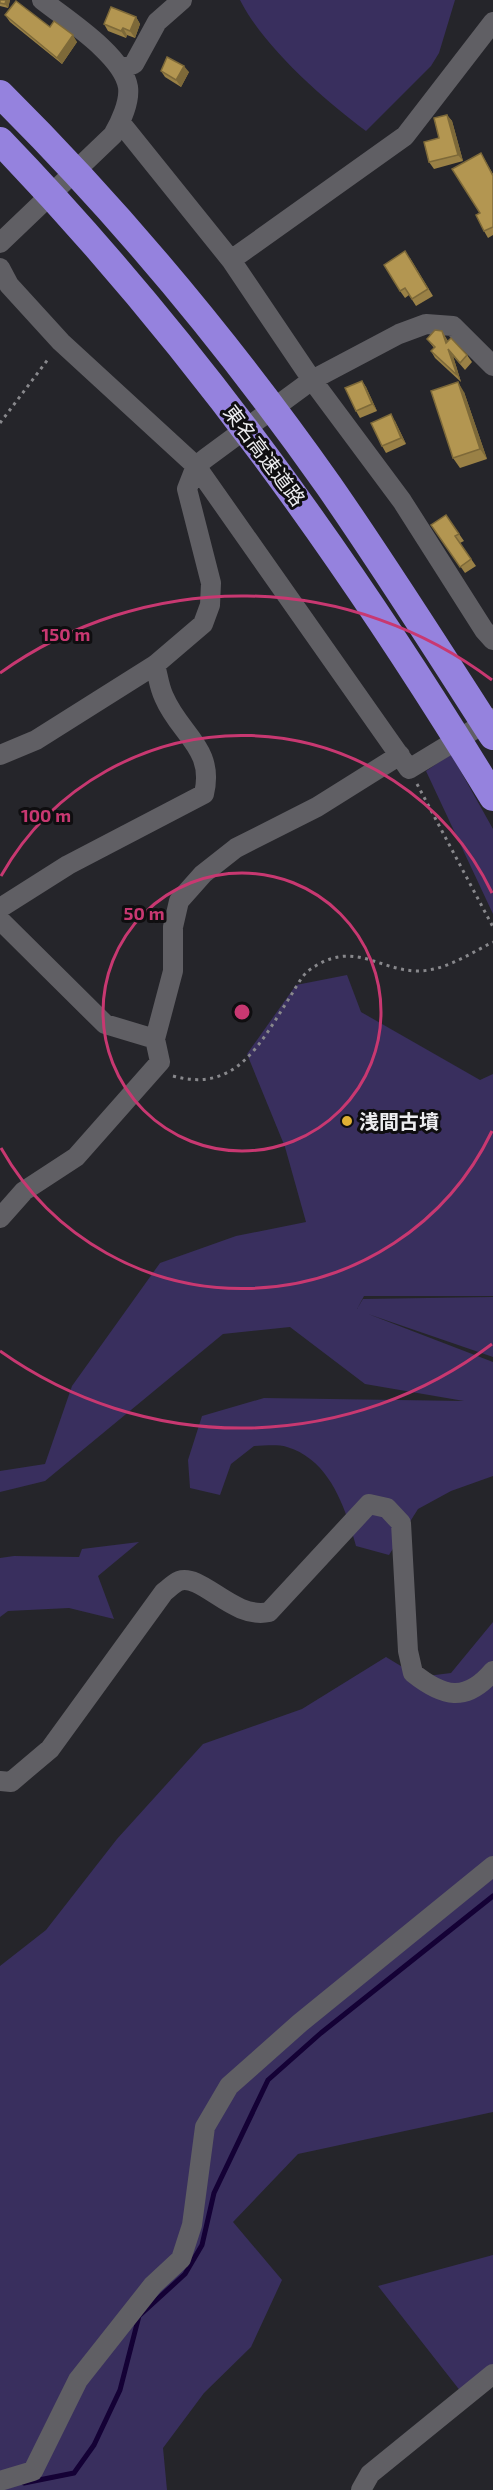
<svg xmlns="http://www.w3.org/2000/svg" width="493" height="2490" font-family="'Exo 2','Noto Sans JP',sans-serif">
<style>
.green{fill:#392f5e}
.lines{fill:none;stroke-linecap:round;stroke-linejoin:round}
.stream{stroke:#140135;stroke-width:5}
.path{stroke:#88888c;stroke-width:3;stroke-dasharray:3 4.5;stroke-linecap:butt}
.minor{stroke:#605f64;stroke-width:20}
.highway{stroke:#9582de;stroke-width:28}
.wall{fill:#9a8146}
.shaded-wall{fill:#7d6939}
.building{fill:#b39651;stroke:#7d6939;stroke-width:1.5}
.ring{fill:none;stroke:#c83871;stroke-width:3}
.poi-dot{fill:#e0b034;stroke:#0f0e10;stroke-width:2}
.labels{text-anchor:middle;dominant-baseline:central;stroke-width:6;stroke-linejoin:round;paint-order:stroke}
.street-label{font-size:20px;fill:#ededf0;stroke:#0f0e10}
.poi-label{font-size:20px;font-weight:bold;fill:#ededf0;stroke:#0f0e10;text-anchor:start}
.centre{fill:#c83871;stroke:#0f0e10;stroke-width:3}
.ring-label{font-size:18px;text-anchor:middle;font-weight:bold;fill:#c83871;stroke:#0f0e10;stroke-width:6;stroke-linejoin:round;paint-order:stroke}
</style>
<rect width="100%" height="100%" fill="#25252a"/>
<path class="green" d="M240 0H455L439 53 431 66 366 131C324 100 263 46 240 0Z
M451 754 493 829V914L426 771Z
M347 975 361 1012 480 1080 493 1074V1296H364L357 1309 363 1299 493 1297V1357L368 1314 493 1362V1476L451 1491 418 1509 389 1555 356 1546C345 1507 330 1460 287 1447 277 1444 264 1446 254 1446L231 1464 220 1495 190 1488 188 1460 202 1416 264 1398 464 1401 365 1384 290 1327 223 1334 45 1481 0 1492V1471L45 1464 72 1386 160 1263 236 1236 306 1222 285 1147 247 1054 296 985Z
M139 1542 98 1576 114 1619 69 1608 8 1611 0 1617V1558L14 1556 79 1557 82 1549Z
M493 1622V2112L298 2154 233 2222 282 2280 251 2347 204 2393 163 2448 167 2490H0V1966L46 1930 117 1839 203 1744 302 1709 386 1657 419 1677 451 1673Z
M493 2255V2372L465 2397 378 2286Z"/>
<g class="lines">
<path class="stream" d="M24 2483 74 2473 94 2445 120 2390 139 2316 185 2274 202 2245 214 2193 268 2080 321 2033 493 1896"/>
<path class="path" d="M0 423 49 358
M417 784 493 927
M173 1076C237 1094 261 1042 290 997 295 989 301 977 308 971 353 938 376 970 417 971 445 971 469 954 493 942"/>
<path class="minor" d="M121 69 134 64 157 22 182 0
M120 122 231 260 312 380 402 501 484 630 493 640
M0 243 113 135C120 123 130 102 128 87 123 55 66 19 42 0
M231 260 405 136 493 22
M0 268 9 285 61 342 196 466 409 769 493 718
M0 755 36 740 155 665 203 624 210 605 211 583 187 489 196 466 206 458 312 380 399 334 426 324 453 326 493 366
M0 908 68 865 204 794C215 748 180 735 164 697 159 687 158 675 155 665
M0 920 105 1024 155 1039
M0 1218 24 1191 76 1157 160 1062 155 1039 173 971V927L179 901 203 874 236 848 317 807 400 755
M0 1781 11 1782 50 1749 164 1592C168 1589 174 1583 179 1581 202 1573 233 1620 269 1612L369 1504 387 1508 401 1523 408 1651 413 1673C443 1697 466 1703 493 1671
M0 2481 33 2471 78 2380 153 2285 181 2259 192 2225 205 2127 229 2086 300 2023 493 1866
M361 2490 370 2474 493 2374"/>
<path class="highway" d="M0 94C121 214 231 347 329 486 386 568 439 652 493 736
M0 141C191 339 350 562 493 797"/>
</g>
<path class="wall" d="M0 0H10L8 8 0 6Z
M5 15 50 27 77 42 62 64 10 22Z
M136 17 140 24 135 38 127 35 126 38 108 31 104 24Z
M161 71 189 72 181 87 165 77Z
M447 115 452 121 463 161 434 169 429 162Z
M481 153 493 174V235L488 238 484 231 480 213Z
M410 258 433 296 416 306 409 295 405 298 400 291Z
M442 331 446 338 448 341 467 355 472 362 465 370 453 356 461 382 435 358 431 351 434 348 427 339Z
M362 381 366 387 377 411 360 418 356 411Z
M464 392 487 459 460 468 453 458Z
M395 421 406 444 386 453 382 446Z
M446 515 464 541 460 543 476 566 465 573 431 525Z"/>
<path class="shaded-wall" d="M6 0H10L8 8 5 4Z
M136 17 140 24 135 38 130 31Z
M123 28 127 35 126 38 121 31Z
M73 35 77 42 62 64 57 58Z
M184 66 189 72 181 87 176 80Z
M447 115 452 121 463 161 458 155Z
M442 331 446 338 451 350 446 343Z
M448 349 453 356 461 382 457 375Z
M362 381 366 387 377 411 372 404Z
M458 382 464 392 487 459 480 449Z
M391 414 395 421 406 444 401 438Z"/>
<path class="building" d="M0 0H6L5 4 0 3Z
M16 1 50 27 54 21 73 35 57 58 5 15Z
M111 7 136 17 130 31 123 28 121 31 104 24Z
M167 57 184 66 176 80 161 71Z
M447 115 458 155 429 162 424 142 439 138 434 118Z
M481 153 493 176V227L484 231 476 215 480 213 452 169Z
M405 251 428 289 412 299 405 288 400 291 384 265Z
M435 330 442 331 446 343 451 338 467 355 460 363 448 349 457 375 431 351 435 347 427 339Z
M362 381 372 404 356 411 345 388Z
M458 382 480 449 453 458 431 391Z
M391 414 401 438 382 446 371 423Z
M446 515 459 534 455 536 471 559 460 567 431 525Z"/>
<g class="ring">
<circle cx="242" cy="1012" r="139"/>
<path d="M492 1131A277 277 0 0 1 1 1148M1 876A277 277 0 0 1 492 893"/>
<path d="M492 1344A416 416 0 0 1 0 1351M0 673A416 416 0 0 1 492 680"/>
</g>
<circle class="poi-dot" cx="347" cy="1121" r="6"/>
<g class="labels">
<g class="street-label">
<text transform="translate(265 455) rotate(53)">東名高速道路</text>
</g>
<g class="poi-label">
<text x="359" y="1121">浅間古墳</text>
</g>
</g>
<circle cx="242" cy="1012" r="9" class="centre"/>
<g class="ring-label">
<text x="66" y="641">150 m</text>
<text x="46" y="822">100 m</text>
<text x="144" y="920">50 m</text>
</g>
</svg>
